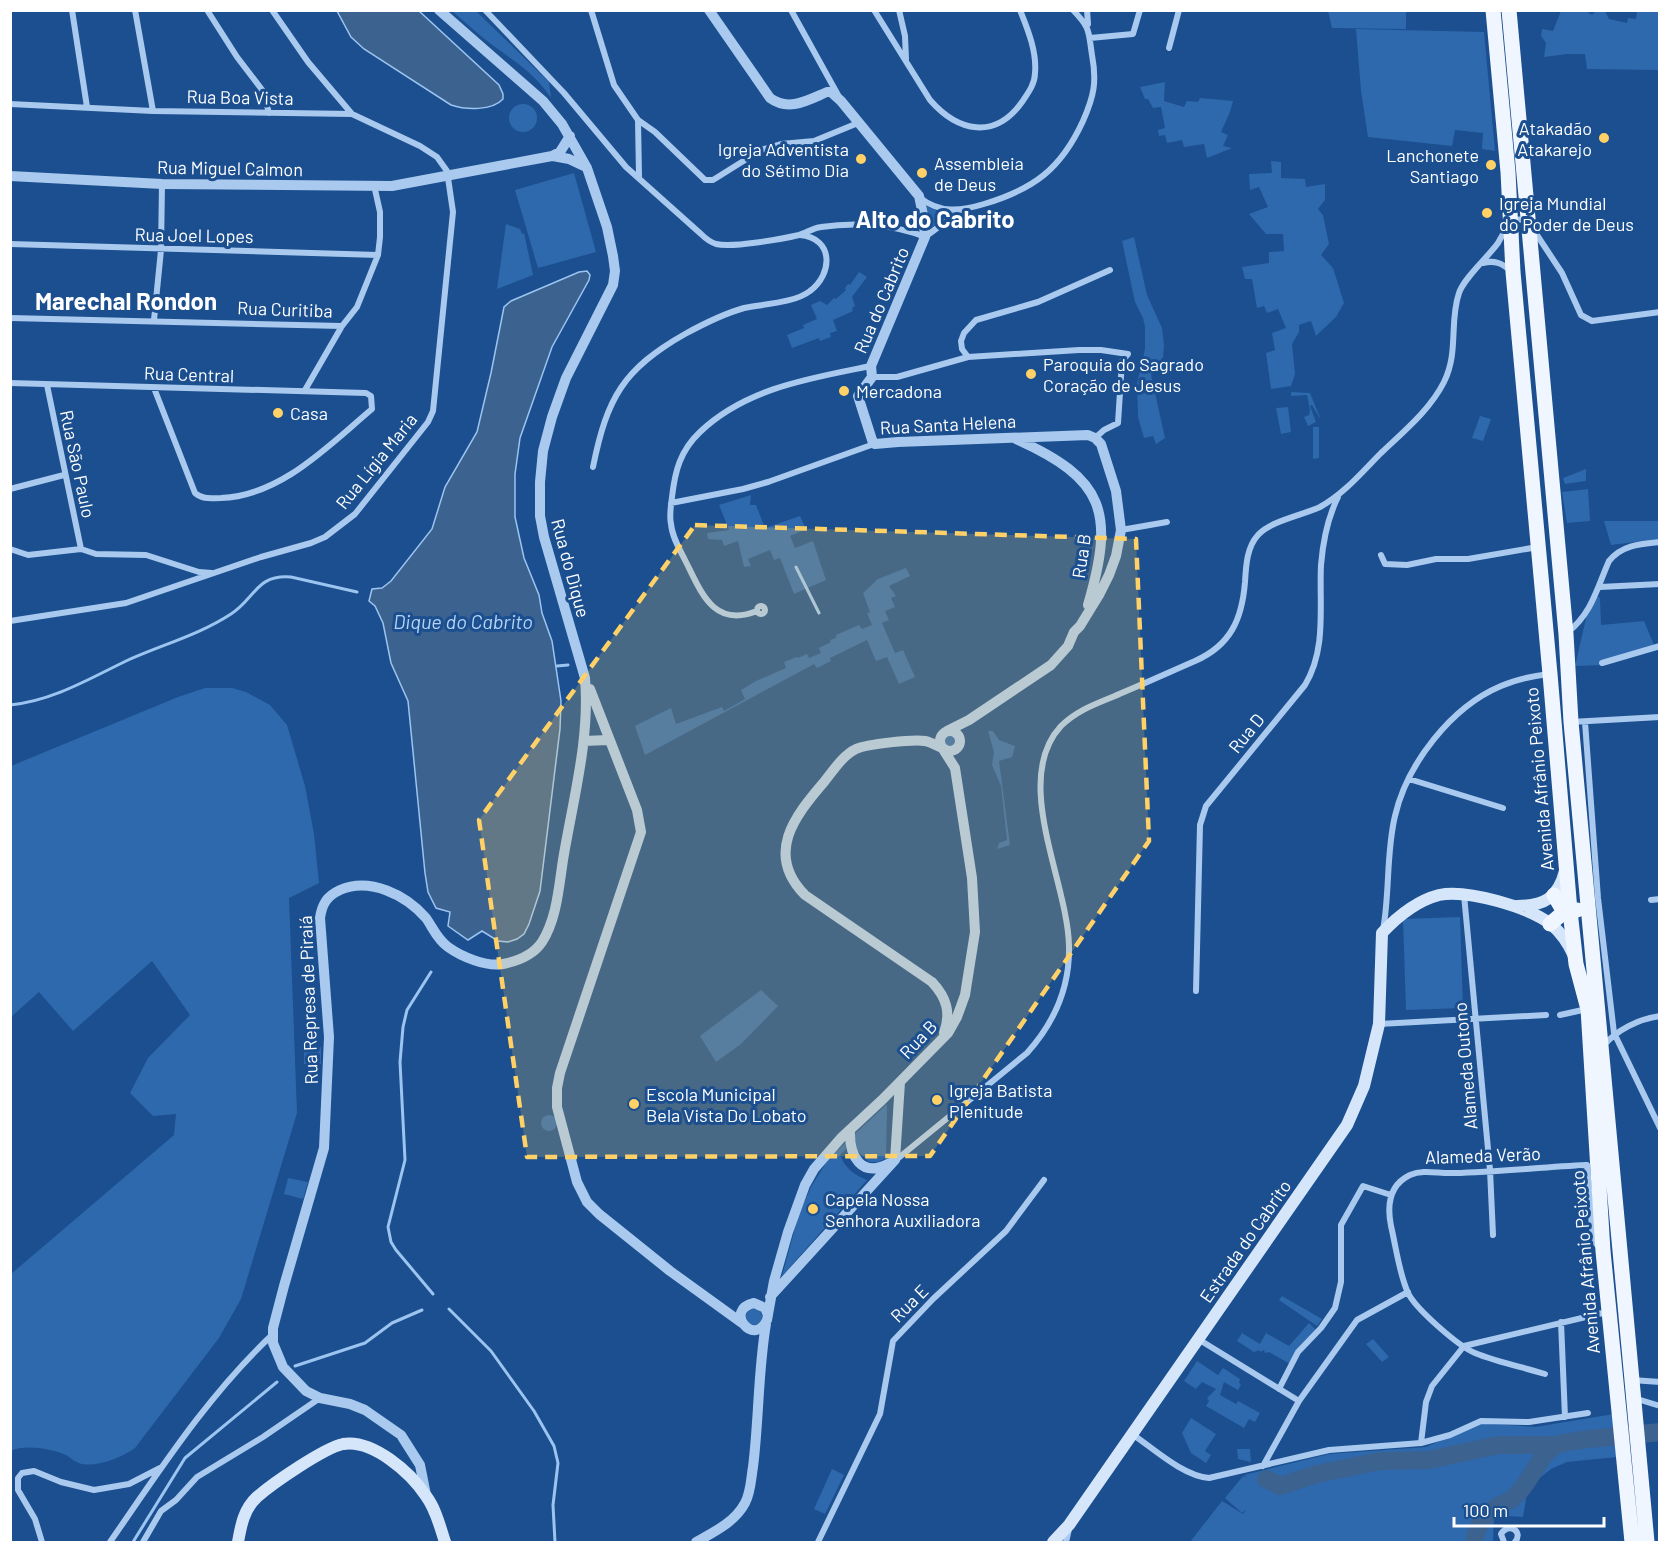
<svg xmlns="http://www.w3.org/2000/svg" width="1670" height="1553" font-family="Barlow,sans-serif">
<style>
.green{fill:#2e69ad}
.water{fill:#3c6290;stroke:#9cc4f0;stroke-width:1.5}
.lines{fill:none;stroke-linecap:round;stroke-linejoin:round}
.stream{stroke:#9cc4f0;stroke-width:3}
.river{stroke:#3c6290;stroke-width:18}
.minor{stroke:#a9c9ee;stroke-width:6}
.tertiary{stroke:#a9c9ee;stroke-width:10}
.secondary{stroke:#d6e6fa;stroke-width:12}
.primary{stroke:#f0f6ff;stroke-width:15}
.marked{fill:#ffd166;fill-opacity:0.2;stroke:#ffd166;stroke-width:4.5;stroke-dasharray:12 8;stroke-linejoin:round}
.poi-dot{fill:#ffd166;stroke:#1b4f8f;stroke-width:2}
.labels{text-anchor:middle;dominant-baseline:central;stroke-width:6;stroke-linejoin:round;paint-order:stroke}
.street-label{font-size:18px;fill:#fff;stroke:#1b4f8f}
.poi-label{font-size:18px;fill:#fff;stroke:#1b4f8f;text-anchor:start}
.water-label{font-size:20px;font-style:italic;fill:#b5d3f5;stroke:#1b4f8f}
.district-label{font-size:24px;font-weight:bold;fill:#fff;stroke:#1b4f8f}
</style>
<rect width="100%" height="100%" fill="#1b4f8f"/>
<path class="green" d="M452 11H476L549 82 551 98C537 76 516 62 495 47 480 36 466 23 452 11Z
M1328 11H1406V29L1332 28Z
M1561 11H1586L1592 15 1595 12 1605 11 1609 19 1627 23 1628 18 1636 19 1637 11H1659V70L1587 69 1585 54H1567L1544 57 1546 43 1541 36 1542 29 1553 31Z
M1356 29 1484 32 1495 151 1482 149 1483 133 1455 130 1452 146 1368 137 1361 91Z
M1165 82 1164 101 1184 107 1187 101 1198 102 1200 98 1233 101 1230 112 1221 132 1228 135 1223 146 1232 148 1207 158 1204 144 1184 147 1182 140 1167 143 1165 135 1159 136 1158 130 1165 128 1161 107 1153 108 1148 99H1145L1140 87Z
M509 118a14 14 0 1 1 28 0a14 14 0 1 1-28 0Z
M1271 161 1281 162V178L1305 179 1306 187 1325 184V200L1318 209 1323 215 1329 244 1321 255 1333 268 1344 303 1336 317 1316 336 1311 321 1299 325V332L1292 344 1295 374 1291 386 1271 389 1266 353 1275 350 1272 333 1286 328 1278 309 1267 313 1264 306 1257 308 1252 279H1245L1242 267 1269 263V252L1284 251 1283 234H1266L1249 214 1268 207 1259 187 1250 190 1249 174 1272 173Z
M574 173 596 252 538 268 515 190Z
M924 205 937 211 950 214 928 230Z
M506 224 520 229 522 234 524 233 533 275 497 289Z
M1134 237 1147 295 1162 328 1164 345 1163 357 1151 375 1165 438 1156 444 1153 436 1144 438 1138 417 1137 384 1145 349V327L1143 318 1135 302 1122 241Z
M859 272 867 277 852 297 855 306 852 308 853 311 833 320 837 331 830 333 831 337 820 341 819 338 792 348 787 335 804 328 803 325 817 319 811 305 820 301 827 305 834 298 836 299 846 290 845 288 848 284 850 285Z
M1291 392 1310 393 1321 420 1312 405 1310 406 1316 422 1308 426 1304 417 1309 415 1310 410 1307 395 1291 396Z
M1288 407 1291 432 1281 434 1276 408Z
M1480 416 1491 419 1483 441 1472 438Z
M1313 427H1319V458L1313 459Z
M1586 469V481L1565 484 1563 478Z
M1588 489 1590 521 1567 523 1562 492Z
M751 495 750 505H756L765 528 800 516 806 529 790 536 795 548 813 541 826 580 794 594 780 558 774 560 770 550 748 559 751 566 744 567 738 541 724 546 722 540 708 539 707 533 729 530 719 505Z
M1604 521H1659V539L1611 545Z
M906 568 910 576 889 586 896 596 891 598 895 607 885 611 889 620 882 623 895 653 903 650 915 677 899 684 887 657 876 661 867 640 830 658 831 661 817 668 814 664 645 755 635 726 671 708 676 724 722 707 724 711 745 699 741 690 756 681 786 668 784 662 797 657 798 658 807 654 809 658 821 653 819 648 831 642 830 640 836 638V635L859 625 862 629 872 625 867 613 870 612 863 593 878 579Z
M1592 593 1600 598 1601 625 1644 621 1654 645 1603 665 1575 666Z
M205 688H232L246 692 270 705 287 725 305 786 314 834 319 883 289 898 297 1113 241 1299 219 1338 135 1448C122 1457 99 1467 82 1464 76 1463 71 1458 66 1455 51 1449 25 1444 11 1451V1274L174 1135 176 1114 153 1116 130 1093 148 1058 190 1015 152 961 73 1031 39 992 11 1017V766L178 697Z
M988 731H993L999 740 1015 746 1012 757 999 761 1010 845 997 849 999 843 1007 840 1001 786 992 765 994 752Z
M942 741a8 8 0 1 1 16 0a8 8 0 1 1-16 0Z
M1460 917 1463 1008 1406 1010 1403 919Z
M761 990 778 1006 741 1044 716 1062 700 1036Z
M321 1047V1064H304V1048Z
M887 1104 886 1158 878 1162H869L851 1144 840 1155C845 1168 854 1175 867 1180L782 1276 799 1214 811 1187 829 1158Z
M541 1123a8 8 0 1 1 16 0a8 8 0 1 1-16 0Z
M288 1178 308 1182 303 1199 284 1194Z
M1282 1296 1322 1319 1317 1326 1279 1300Z
M746 1317a8 8 0 1 1 16 0a8 8 0 1 1-16 0Z
M1309 1323 1316 1330 1290 1364 1269 1352 1265 1353 1264 1350 1260 1352 1259 1350 1254 1352 1237 1341 1242 1333 1260 1344 1266 1333 1289 1346Z
M1373 1339 1389 1357 1382 1362 1366 1344Z
M1197 1361 1218 1375 1223 1368 1240 1379 1239 1383 1241 1384 1238 1390 1224 1382 1220 1395 1236 1404 1238 1401 1260 1413 1255 1422 1249 1419 1244 1428 1206 1406 1209 1401 1207 1398 1216 1389 1202 1382 1196 1389 1184 1381Z
M1614 1414 1617 1457 1567 1462 1551 1469 1528 1487 1523 1517 1494 1515 1493 1542H1190L1222 1501 1243 1514 1246 1509 1242 1513 1225 1498 1243 1476 1247 1478 1244 1475 1329 1454 1426 1447 1479 1423 1535 1427Z
M1191 1418 1216 1434 1205 1451 1211 1455 1206 1463 1191 1453 1182 1433Z
M1237 1449H1250L1251 1462 1238 1459Z
M832 1469 844 1475 825 1514 814 1509Z"/>
<path class="water" d="M337 11H419L499 85 503 94V99C492 111 466 110 451 105L364 49 351 37Z
M587 271 590 275 589 280 552 347 520 438 515 474V517L524 558 539 595 542 613 552 641 561 701 560 729 540 891 529 924 524 934 517 939 508 942 498 941 482 931 468 940 448 926 450 912 436 908 428 892 425 873 408 701 391 663 383 623 375 606 369 601 372 589 382 588 391 581 432 529 445 487 477 432 491 373 504 307 511 301 579 272Z"/>
<g class="lines">
<path class="stream" d="M796 567 819 613
M557 666 568 665
M10 705C52 701 89 679 126 661 161 645 199 635 231 614 255 599 256 574 291 577L357 592
M431 972 407 1010 403 1027 400 1062 405 1160 388 1227 391 1242 396 1250 433 1294
M449 1309 491 1351 534 1411 554 1446 558 1463 553 1505 555 1542
M295 1366 365 1343 392 1323 422 1310
M133 1542 185 1458 277 1382"/>
<path class="river" d="M1266 1479 1280 1486 1317 1474 1380 1461 1429 1460 1498 1445H1556
M1474 1542C1478 1525 1482 1515 1498 1506 1504 1503 1510 1502 1514 1497 1531 1483 1536 1459 1554 1446 1563 1440 1643 1434 1660 1432"/>
<path class="minor" d="M72 10 87 107
M135 10 153 111
M207 10 237 57 263 91 269 113
M272 10 308 62 352 114
M485 10 564 93 626 167 701 234C705 238 710 242 716 244 732 248 782 239 799 235 806 233 813 228 821 227 854 222 894 224 925 237L960 211
M591 10 614 85 638 120 655 132 705 180H713L761 150 781 144 814 141 858 123
M791 10 838 95
M874 10 930 100C958 132 995 140 1022 102 1028 93 1035 84 1035 73 1037 52 1028 30 1020 10
M899 10 905 36 906 59
M1087 10 1088 24
M1090 38 1133 34 1140 10
M1169 48 1179 10
M10 104 153 111 352 114 420 146 437 157 447 171 453 212 433 411 428 422 355 514 325 537 311 543 261 557 126 603 10 621
M638 120 639 176
M919 197C940 214 961 211 984 204 1034 189 1061 169 1083 121 1094 96 1097 82 1092 55 1088 30 1091 29 1073 10
M1533 229 1562 273 1581 315 1592 321 1660 312
M10 244 378 255
M1483 263C1494 260 1502 263 1511 271
M10 318 342 326
M154 320 161 250 162 184
M968 357 962 349 961 341 964 333 976 320 1038 302 1110 270
M872 377H897L968 357 1079 350H1101L1128 354 1122 361 1118 423 1104 430 1095 438
M10 383 366 393 371 396 372 409C329 445 281 496 221 498 211 498 203 500 195 493L154 388
M47 385 81 549
M305 390 342 326 357 307 378 255 380 237V212L374 185
M593 467C607 398 623 369 685 334 705 323 723 314 744 308 763 304 795 303 810 291 833 274 834 238 800 235
M10 489 64 475
M671 503 743 489 768 482 874 444
M1121 530 1167 522
M10 549 28 555 81 549 96 554 146 555 199 572 212 573
M1381 555 1385 564 1407 565 1436 559H1468L1538 547
M1600 587 1660 584
M757 610a4 4 0 1 1 8 0a4 4 0 1 1-8 0Z
M757 611C714 628 702 594 686 562 680 550 672 537 671 524 669 515 671 506 672 497 675 471 680 451 700 432 746 388 811 378 871 366
M1568 632C1592 613 1597 588 1609 561 1622 545 1640 544 1660 542
M1602 663 1660 646
M1571 722 1660 717
M1585 722 1598 898 1614 1033 1660 1128
M1409 779 1503 808
M1464 895 1490 1170 1493 1235
M1651 900 1660 899
M1383 930C1390 892 1386 853 1395 816 1407 764 1451 707 1501 686 1517 679 1533 676 1549 674
M1196 991 1200 825 1206 806 1305 685C1327 649 1319 605 1321 565 1323 541 1327 519 1338 497
M1560 1015 1587 1009
M1379 1024 1546 1015
M1603 1046C1617 1030 1638 1019 1660 1016
M896 1160 1027 1053C1054 1023 1070 987 1069 946 1068 882 1011 780 1061 726 1079 708 1102 702 1124 692 1148 682 1172 671 1195 661 1231 645 1242 619 1245 582 1246 565 1247 547 1258 535 1270 521 1303 515 1320 507 1344 494 1362 472 1381 453 1403 432 1430 410 1444 382 1459 352 1449 322 1459 293 1464 278 1488 257 1498 243 1502 236 1507 225 1514 221 1518 218 1522 220 1527 221
M1587 1165 1593 1240 1599 1247
M1561 1322 1565 1417
M1198 1339 1299 1401
M1545 1374C1522 1367 1497 1362 1475 1353 1458 1346 1416 1309 1408 1293 1399 1273 1396 1247 1391 1226 1387 1206 1389 1185 1410 1175 1424 1169 1439 1174 1454 1173 1498 1172 1542 1167 1586 1165
M1632 1380 1660 1382
M1279 1389 1298 1352 1321 1328 1335 1308 1341 1282V1225L1363 1186 1391 1195
M1634 1398 1660 1406
M1132 1434C1154 1449 1183 1476 1209 1478L1329 1450 1421 1443 1450 1435 1481 1421 1529 1422 1588 1413
M1421 1443 1426 1402 1432 1386 1464 1346 1607 1312
M1263 1466 1299 1401 1357 1320 1408 1292
M42 1542 35 1519 18 1490V1478L22 1473 34 1471 61 1482 94 1490 129 1484 160 1468
M110 1542C160 1470 208 1395 272 1335
M143 1542 161 1511 176 1500 197 1477 263 1437 320 1398
M818 1542 880 1414 893 1341 933 1299 1006 1231 1044 1180
M1066 1542 1069 1529
M1504 1542 1501 1534C1508 1522 1524 1531 1515 1542"/>
<path class="tertiary" d="M709 10 770 98C789 112 808 100 827 92H831L841 101 919 196 923 215 925 237 871 366 872 377 858 396 873 443 875 444 898 442 1088 435 1095 438 1101 444 1116 491 1121 530 1116 556 1109 575 1099 595 1080 626 1074 632 1068 646 1051 665 969 720 947 731
M553 156 569 159 586 167
M10 176 162 184 392 186 552 156 560 152 570 136
M1016 439C1105 479 1115 512 1088 605
M590 689 637 810 641 832 560 1073 557 1088V1107L577 1182 587 1202 599 1214 670 1271 742 1323
M940 741a10 10 0 1 1 20 0a10 10 0 1 1-20 0Z
M584 741 608 740
M942 748C937 746 931 742 925 741 914 739 867 744 856 749 843 755 833 771 824 782 794 817 765 854 805 895L932 982C947 998 951 1013 944 1033
M850 1130C849 1156 861 1179 890 1163
M770 1297 895 1160 900 1082
M768 1315 765 1308 754 1303C723 1310 754 1348 767 1320L774 1281 788 1232 805 1185 814 1169 841 1138 882 1100 948 1033 957 1017 965 995 975 932 972 878 955 768 943 749
M426 1495 420 1465 401 1435 365 1410 350 1404 320 1398 306 1391 283 1367 273 1343V1328L284 1286 324 1148 329 1037 320 918C322 904 327 896 340 890 370 877 406 895 426 918 433 928 437 939 448 947 462 957 486 967 503 964 518 961 534 954 542 942 558 917 559 882 564 854 574 796 590 737 585 678L544 537 540 516V482L543 451 552 417 566 378 613 285 615 271 613 256 607 227 587 168 562 124 543 101 439 10
M696 1542C714 1532 735 1522 745 1503 751 1492 751 1478 753 1467 759 1419 758 1371 766 1324"/>
<path class="secondary" d="M1517 906C1544 906 1558 898 1565 871
M238 1542C241 1525 244 1509 257 1497 273 1483 324 1448 343 1444 373 1439 411 1473 426 1496 436 1509 440 1527 445 1542
M1053 1542 1069 1525 1347 1125 1364 1086 1379 1024 1382 933C1397 917 1416 901 1439 895 1467 889 1529 907 1552 925 1561 933 1568 943 1573 954"/>
<path class="primary" d="M1493 10 1508 172 1513 272 1550 674 1570 911 1576 964 1588 1009 1603 1251 1632 1542
M1509 10 1566 634 1571 722 1647 1542
M1554 895 1564 912
M1550 924 1564 912 1577 910"/>
</g>
<path class="marked" d="M695 525 1136 539 1149 841 930 1156 527 1157 479 820Z"/>
<g class="poi-dot">
<circle cx="1604" cy="138" r="6"/>
<circle cx="861" cy="159" r="6"/>
<circle cx="1491" cy="165" r="6"/>
<circle cx="922" cy="173" r="6"/>
<circle cx="1487" cy="213" r="6"/>
<circle cx="1031" cy="374" r="6"/>
<circle cx="844" cy="391" r="6"/>
<circle cx="278" cy="413" r="6"/>
<circle cx="937" cy="1100" r="6"/>
<circle cx="634" cy="1104" r="6"/>
<circle cx="813" cy="1209" r="6"/>
</g>
<g class="labels">
<g class="street-label">
<text transform="translate(240 97) rotate(1)">Rua Boa Vista</text>
<text transform="translate(230 168) rotate(1)">Rua Miguel Calmon</text>
<text transform="translate(194 235) rotate(1)">Rua Joel Lopes</text>
<text transform="translate(881 300) rotate(-67)">Rua do Cabrito</text>
<text transform="translate(285 309) rotate(2)">Rua Curitiba</text>
<text transform="translate(189 374) rotate(2)">Rua Central</text>
<text transform="translate(948 424) rotate(-3)">Rua Santa Helena</text>
<text transform="translate(376 461) rotate(-51)">Rua Lígia Maria</text>
<text transform="translate(78 464) rotate(78)">Rua São Paulo</text>
<text transform="translate(1081 556) rotate(-82)">Rua B</text>
<text transform="translate(571 568) rotate(75)">Rua do Dique</text>
<text transform="translate(1246 733) rotate(-51)">Rua D</text>
<text transform="translate(1539 779) rotate(-95)">Avenida Afrânio Peixoto</text>
<text transform="translate(308 1000) rotate(-92)">Rua Represa de Piraiá</text>
<text transform="translate(918 1039) rotate(-47)">Rua B</text>
<text transform="translate(1465 1066) rotate(-95)">Alameda Outono</text>
<text transform="translate(1483 1155) rotate(-2)">Alameda Verão</text>
<text transform="translate(1245 1241) rotate(-55)">Estrada do Cabrito</text>
<text transform="translate(1585 1262) rotate(-95)">Avenida Afrânio Peixoto</text>
<text transform="translate(909 1303) rotate(-45)">Rua E</text>
</g>
<g class="poi-label">
<text x="1592" y="128" text-anchor="end">Atakadão<tspan x="1592" dy="21">Atakarejo</tspan></text>
<text x="849" y="149" text-anchor="end">Igreja Adventista<tspan x="849" dy="21">do Sétimo Dia</tspan></text>
<text x="1479" y="155" text-anchor="end">Lanchonete<tspan x="1479" dy="21">Santiago</tspan></text>
<text x="934" y="163">Assembleia<tspan x="934" dy="21">de Deus</tspan></text>
<text x="1499" y="203">Igreja Mundial<tspan x="1499" dy="21">do Poder de Deus</tspan></text>
<text x="1043" y="364">Paroquia do Sagrado<tspan x="1043" dy="21">Coração de Jesus</tspan></text>
<text x="856" y="391">Mercadona</text>
<text x="290" y="413">Casa</text>
<text x="949" y="1090">Igreja Batista<tspan x="949" dy="21">Plenitude</tspan></text>
<text x="646" y="1094">Escola Municipal<tspan x="646" dy="21">Bela Vista Do Lobato</tspan></text>
<text x="825" y="1199">Capela Nossa<tspan x="825" dy="21">Senhora Auxiliadora</tspan></text>
</g>
<g class="water-label">
<text x="463" y="621">Dique do Cabrito</text>
</g>
<g class="district-label">
<text x="935" y="218">Alto do Cabrito</text>
<text x="126" y="300">Marechal Rondon</text>
</g>
</g>
<rect width="1670" height="1553" fill="none" stroke="#ffffff" stroke-width="24"/>
<path d="M1454 1517v9h150v-9" fill="none" stroke="#ffffff" stroke-width="3"/>
<text x="1463" y="1517" font-size="18" fill="#ffffff" stroke="#1b4f8f" stroke-width="4.5" paint-order="stroke">100 m</text>
</svg>
